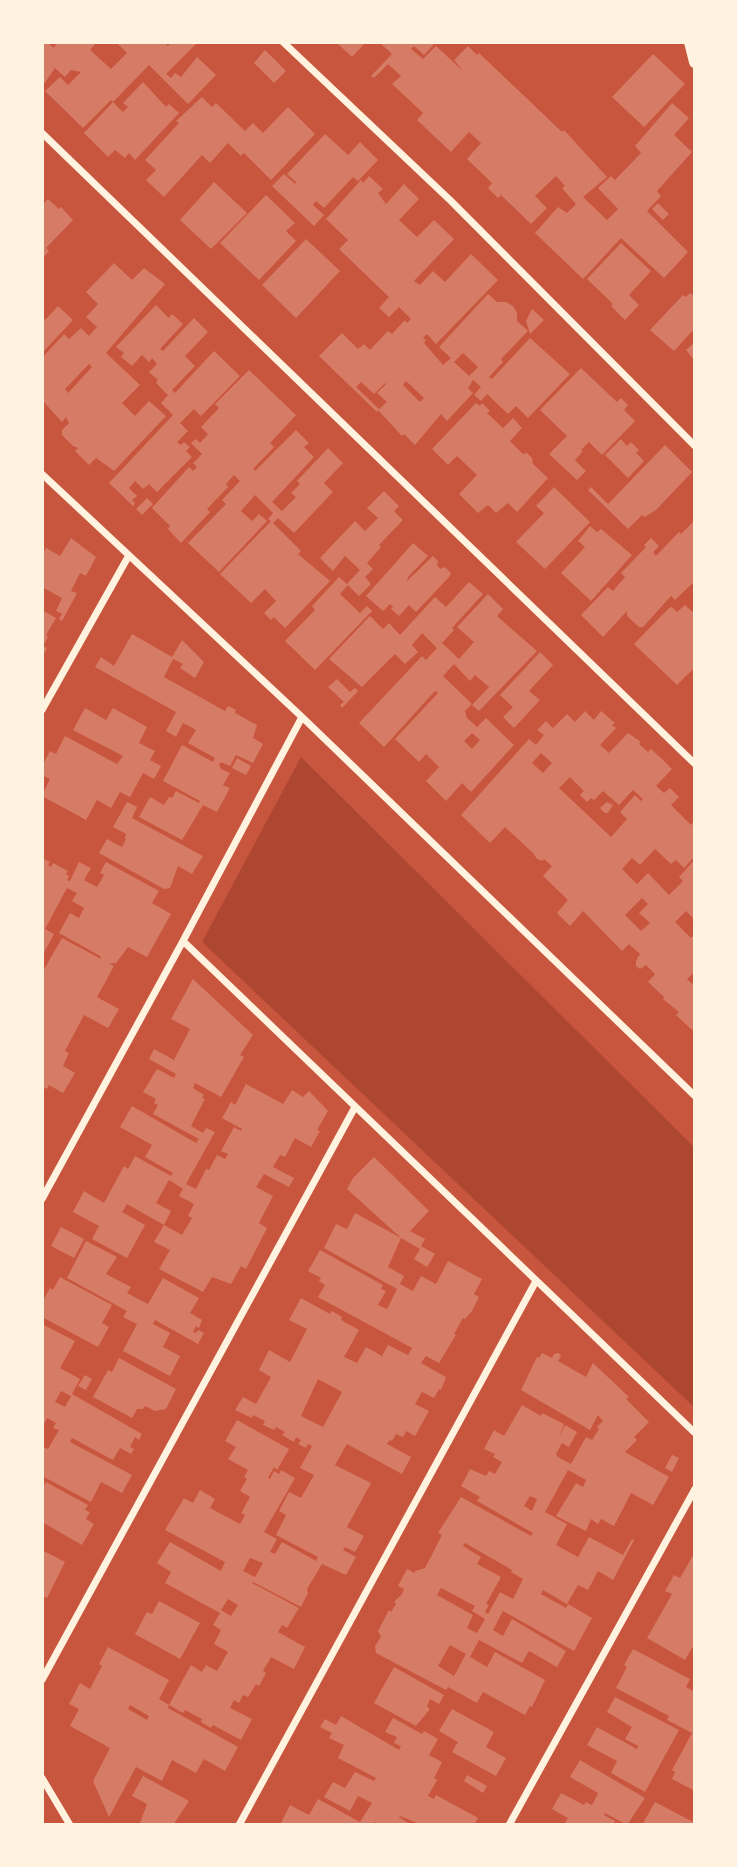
<svg xmlns="http://www.w3.org/2000/svg" width="737" height="1867" font-family="Manrope,sans-serif">
<style>
.green{fill:#ae4732}
.building{fill:#d67c66;fill-rule:evenodd}
.lines{fill:none;stroke-linecap:round;stroke-linejoin:round}
.minor{stroke:#fff3e0;stroke-width:7}
.tertiary{stroke:#fff3e0;stroke-width:12}
</style>
<rect width="100%" height="100%" fill="#c8553d"/>
<path class="green" d="M301 757 695 1148V1408L202 942Z"/>
<path class="building" d="M42 42H47L54 48 57 42H97L90 50 111 69 127 53 116 42H163L168 46 171 42H198L166 74 171 78 175 73 181 77 197 57 216 75 188 104 149 65 113 102 111 100 83 128 45 91 60 77 68 85 81 72 71 70 65 77 55 68 42 87Z
M336 42H366L352 57Z
M379 42H436L424 55 414 46 411 49 423 59 436 46 463 71 454 60 468 46 477 55 479 53 562 132 564 130 607 177 583 197 607 220 618 209 598 188 611 176 615 180 641 153 635 146 672 103 689 118 674 135 692 152 657 191 661 196 647 211 688 252 664 278 621 238 583 279 535 233 558 207 567 213 576 204 562 188 565 186 556 176 535 196 547 208 531 224 501 195 498 198 488 188 492 183 467 159 481 143 469 132 451 152 417 120 423 113 392 84 401 76 388 64 374 78 371 76 392 54Z
M265 50 286 71 274 83 254 63Z
M653 54 685 84 644 127 612 97Z
M143 82 166 107 169 104 179 113 135 160 129 153 125 158 115 150 108 157 84 133 113 102 123 112 128 107 123 103Z
M202 97 212 107 216 103 245 131 253 123 263 133 288 107 315 134 271 180 244 153 241 156 228 143 210 163 202 155 164 197 146 180 156 170 145 160 179 123 176 121Z
M325 134 348 155 360 142 378 160 358 181 353 177 324 208 316 201 313 205 324 215 314 226 272 186 284 174 295 184 296 182 287 174Z
M369 176 383 189 378 193 386 204 404 184 419 199 399 220 417 237 434 220 454 239 414 281 420 285 433 271 445 282 471 254 498 280 436 344 427 334 423 338 426 340 424 343 443 365 451 358 439 347 488 294 497 302H506L513 306 517 313V321L528 331 501 359 503 362 489 377 492 379 530 338 570 374 528 418 516 406 508 414 487 394 481 401 474 395 481 387 473 380 468 388 473 393 447 421 441 414 415 445 404 434 402 436 378 410 377 412 319 356 342 333 358 349 364 344 370 350 388 331 392 334 405 320 407 323 411 319 399 307 389 317 379 308 389 297 339 249 348 240 326 219 361 180 363 183ZM463 353 478 367 469 376 454 362ZM406 381 424 398 420 402 403 385ZM361 382 374 394 385 383 386 384 377 393 387 402 379 409 356 387Z
M214 182 247 213 211 249 180 220Z
M266 195 295 223 286 231 296 241 259 280 220 243Z
M48 199 59 209 61 207 73 220 46 248 49 251 42 259V205Z
M658 203 669 214 663 220 652 209Z
M306 239 340 271 296 318 262 285Z
M621 243 651 271 629 295 639 305 625 320 611 306 613 304 587 279Z
M114 263 132 280 144 268 165 284 106 353 140 385 122 403 135 416 149 401 166 416 114 471 96 458 89 465 75 451 78 448 73 446 62 435V430L69 423 66 417 62 422 42 400V358L64 334 69 339 81 328 89 336 97 327 86 317 98 304 86 292ZM89 364 92 367 68 393 65 389Z
M690 293 695 297V328L674 351 650 330 683 295 686 297Z
M156 305 169 318 172 314 183 324 160 349 163 351 194 318 208 332 185 356 195 366 172 390 175 393 214 351 240 376 201 416 194 409 180 423 188 431 177 442 181 445 184 442 190 447 186 451 192 457 157 492 149 484 143 489 135 481 129 488 137 496 132 500 135 503 133 506 109 483 173 415 161 403 168 395 156 383 158 380 149 372 157 364 152 358 149 362 142 355 132 366 121 357 124 353 116 347Z
M58 306 73 320 42 353V317L45 320Z
M532 309 544 320 530 334 526 321Z
M695 342V361L686 350Z
M581 368 617 402 621 398 628 405 624 410 635 421 602 455 589 442 581 450 583 451 575 460 586 471 577 480 549 454 567 436 540 410Z
M249 370 296 415 270 443 274 447 253 469 255 471 296 430 309 443 304 447 314 457 272 502 282 511 296 497 291 493 300 484 297 481 328 448 343 463 324 483 333 492 294 533 278 518 273 523 301 551 298 554 330 581 285 628 274 617 271 620 264 613 276 601 265 589 251 603 220 574 271 521 268 519 273 513 255 495 241 511 252 521 259 514 267 521 219 572 188 543 226 504 222 500 240 481 234 475 226 484 228 487 207 509 210 512 181 543 168 529 170 526 152 508 189 467 193 471 197 467 193 463 202 454 191 443 196 439 200 443 208 434 201 427 219 408 215 404Z
M476 403 480 406 482 403 490 411 487 413 503 428 513 418 522 428 510 441 523 454 527 453 532 458 533 464 548 478 517 512 508 503 496 513 488 505 478 513 459 494 477 475 457 456 448 465 432 449Z
M621 439 627 446 631 442 639 450 636 453 644 461 628 478 605 455Z
M665 445 692 472 656 510 645 517 642 515 628 529 588 490 591 487 608 504Z
M554 487 590 522 545 569 516 542 544 513 536 506Z
M384 491 399 506 394 511 403 520 379 545 381 547 367 563 373 569 365 577 371 584 359 596 347 584 360 570 345 556 333 571 320 558 355 521 365 531 378 518 367 508Z
M147 498 153 504 142 515 136 509Z
M695 520V581L675 600 671 596 643 627H639L627 616V611L603 637 581 615 608 587 613 591 625 577 621 573 646 547 644 545 651 538 659 546 653 552 656 556 679 532 681 534Z
M590 526 597 532 601 529 632 555 591 601 561 573 585 547 578 541Z
M71 538 96 557 86 576 80 573 71 591 77 593 62 621 59 619 62 614 56 611 62 598 42 587V555L46 548 60 556Z
M413 543 428 556 408 577 407 581 433 556 438 561 437 565 440 569 445 567 451 573 449 577 416 612 409 605 399 616 391 609 393 607 390 604 383 611 366 596Z
M339 577 348 585 340 594 360 613 367 606 372 611 315 670 285 641 315 610 312 606Z
M469 582 483 594 452 628 454 630 442 643 459 659 474 642 457 627 488 594 503 609 497 616 537 651 479 711 472 705 489 687 475 675 470 681 454 664 443 676 472 704 465 711 467 718 477 727 486 718 514 745 471 792 462 783 446 801 426 781 439 767 426 754 419 762 395 739 438 693 435 691 384 747 359 723 422 656 426 660 437 648 422 633 412 645 418 652 405 664 395 654 362 687 329 659 370 616 383 629 389 623 400 635 435 597 446 607ZM472 733 480 740 472 749 464 741Z
M685 605 695 614V667L677 685 634 644 669 608 672 607 677 612Z
M42 610 56 618 46 635 48 637 43 646 47 648 42 658Z
M132 634 172 657 182 640 204 662 195 678 180 668 183 664 173 659 164 677 225 711 228 706 236 710 235 713 257 725 253 738 263 744 253 763 236 755 230 766 221 762 219 765 221 769 230 773 223 785 230 788 217 812 203 805 182 840 139 817 150 797 164 805 169 797 172 798 176 791 199 803 200 801 163 781 182 745 213 762 215 758 188 743 196 730 183 723 176 737 166 731 176 712 95 667 101 657 114 666Z
M540 652 553 665 529 691 540 700 514 728 503 717 513 707 500 695Z
M337 679 350 692 355 688 358 691 342 708 340 705 344 702 328 687Z
M85 708 106 720 113 708 147 727 139 743 155 751 150 760 161 766 154 779 143 773 130 797 120 792 111 808 97 800 86 820 42 796 50 779 42 775V766L50 751 56 754 65 736 117 764 123 756 73 730Z
M585 711 594 720 601 711 615 723 612 725 616 728 600 745 609 753 628 733 641 742 639 744 648 752 651 749 662 759 672 769 656 786 664 793 670 788 679 797 671 805 691 825 695 820V856L684 868 676 860 671 864 655 849 640 865 632 858 622 869 637 884 648 873 669 895 683 881 679 877 695 859V920L686 911 675 922 691 938 695 934V971L687 979 692 984 695 981V1026L692 1030 676 1015 679 1012 663 999 664 997 648 982 655 974 646 965 640 969 636 966V961L640 954 629 944 622 951 583 911 570 926 557 913 568 900 543 876 552 866 544 859 542 861 537 859 533 853 505 827 490 843 461 815 529 739 536 745 544 735 537 730 546 721 553 728 567 714 575 722ZM541 753 552 763 543 773 532 763ZM570 777 584 791 580 795 587 802 591 798 594 800 603 791 619 805 633 790 643 799 641 801 635 795 620 812 627 819 611 837 559 788ZM642 898 648 904 639 913 650 923 641 931 625 915Z
M237 758 251 766 246 775 232 768Z
M127 802 137 807 132 818 203 856 192 874 178 866 170 888 164 889 99 853 107 839 122 847 126 839 125 838 126 834 113 827Z
M607 802 613 805 608 813H605L600 808Z
M42 858 50 862 48 865 51 867 53 863 68 871 66 874 69 876 67 880 70 881 79 862 91 868 84 880 97 887 104 875 100 873 106 862 159 891 152 903 171 914 147 957 128 947 116 963H109L114 966 97 997 119 1009 108 1028 84 1015 65 1051 69 1053 63 1066 75 1073 63 1093 49 1085 47 1089 42 1086V1011L44 1008 42 1007V973L62 938 101 959 100 956 59 933 70 913 79 918 84 908 72 901 77 893 67 888 45 929 54 934 42 956Z
M193 979 253 1035 240 1055 244 1057 221 1097 195 1083 193 1088 204 1095 202 1098 205 1099 191 1126 203 1133 206 1128 215 1132 186 1184 196 1189 206 1169 209 1170 217 1155 225 1159 228 1154 221 1151 234 1127 241 1131 242 1129 222 1118 231 1102 235 1105 246 1084 283 1104 292 1090 303 1097 309 1091 328 1111 317 1130 320 1131 311 1147 295 1138 285 1157 280 1155 273 1167 294 1178 289 1187 264 1174 256 1187 273 1196 259 1223 267 1228 246 1269 241 1266 231 1284 212 1277 203 1292 159 1269 170 1250 154 1242 164 1225 182 1235 192 1218 188 1216 194 1204 179 1196 183 1189 169 1180 156 1203 171 1211 164 1225 127 1204 122 1212 145 1225 127 1258 92 1239 99 1226 73 1212 84 1191 104 1203 124 1166 128 1169 135 1156 171 1176 173 1173 145 1157 152 1145 120 1127 132 1106 196 1143 199 1139 153 1114 158 1105 154 1103 156 1099 143 1092 157 1069 174 1078 176 1074 149 1059 154 1049 174 1060 190 1029 171 1019Z
M374 1157 429 1211 410 1231 425 1239 421 1246 435 1254 427 1267 414 1259 420 1249 401 1238 347 1189 353 1178Z
M355 1213 401 1238 388 1267 404 1276 400 1284 413 1291 421 1276 436 1284 448 1261 482 1279 474 1294 479 1297 472 1311 465 1319 463 1318 454 1334 456 1335 439 1363 426 1356 421 1363 446 1377 441 1390 439 1389 434 1398 422 1392 415 1404 429 1411 415 1436 406 1431 403 1437 396 1434 392 1441 390 1440 387 1444 411 1457 402 1474 347 1444 335 1465 371 1483 347 1527 364 1536 355 1552 345 1547 343 1550 356 1557 346 1575 322 1564 307 1589 308 1593 301 1607 253 1582 252 1583 299 1608 287 1628 282 1625 278 1632 305 1647 294 1669 271 1657 263 1671 266 1673 259 1686 256 1684 248 1697 243 1695 239 1703 234 1700 230 1708 252 1719 241 1740 213 1725 211 1728 201 1722 202 1719 185 1710 183 1713 169 1705 191 1665 202 1672 206 1665 217 1671 228 1652 214 1644 221 1630 213 1625 220 1613 165 1583 171 1572 157 1563 170 1542 221 1571 225 1562 165 1530 184 1498 193 1503 200 1490 215 1499 210 1508 240 1524 245 1515 241 1513 250 1497 240 1491 247 1479 244 1477 248 1470 228 1459 236 1447 225 1441 237 1420 289 1449 277 1470 274 1467 268 1478 270 1479 274 1471 279 1474 281 1470 295 1478 264 1532 277 1539 270 1552 275 1554 282 1542 316 1561 318 1557 276 1535 286 1515 279 1511 289 1492 301 1498 314 1475 300 1468 312 1446 308 1444 306 1448 298 1444 301 1440 296 1437 294 1442 282 1435 285 1432 276 1427 274 1430 263 1425 265 1421 253 1415 252 1418 235 1410 243 1397 256 1404 271 1377 259 1370 269 1350 290 1362 307 1329 289 1320 301 1298 330 1314 332 1311 342 1317 341 1320 359 1330 344 1357 357 1363 366 1347 382 1356 388 1345 408 1355 412 1348 318 1297 325 1285 319 1281 321 1278 308 1271 320 1250 383 1285 381 1289 386 1291 378 1305 387 1309 397 1289 324 1248 336 1224 347 1229ZM318 1379 342 1392 323 1427 301 1416ZM250 1558 263 1563 255 1577 243 1571ZM228 1599 238 1605 231 1616 221 1610Z
M61 1227 84 1239 74 1258 51 1246Z
M86 1241 117 1257 106 1274 131 1287 127 1293 148 1304 163 1278 199 1298 190 1313 202 1320 199 1328 196 1326 193 1332 196 1333 198 1330 204 1333 198 1344 155 1320 153 1324 170 1333 163 1347 180 1356 170 1376 123 1351 137 1324 123 1317 127 1311 67 1278Z
M60 1277 112 1305 102 1323 109 1327 98 1347 42 1317V1298L44 1299 50 1288 53 1290Z
M42 1324 75 1341 60 1368 80 1379 72 1394 142 1434 139 1440 135 1437 130 1447 134 1449 131 1454 120 1448 113 1460 72 1438 70 1442 132 1475 122 1493 101 1482 91 1502 42 1476V1449L43 1447 48 1449 59 1430 53 1428 56 1423 47 1418 44 1424 42 1423ZM61 1391 71 1396 65 1407 55 1402Z
M542 1353 552 1358 554 1354 559 1353 561 1356 558 1361 586 1377 593 1363 629 1397 626 1399 649 1422 634 1437 637 1440 625 1452 669 1477 653 1505 631 1493 614 1526 601 1519 598 1524 591 1519 586 1531 556 1516 576 1483 583 1487 586 1480 568 1470 545 1512 567 1524 556 1545 578 1557 589 1537 623 1555 632 1539 634 1540 613 1580 598 1571 588 1590 578 1585 567 1604 543 1590 541 1594 566 1608 568 1604 592 1618 574 1651 503 1611 493 1630 503 1636 512 1619 566 1651 557 1667 529 1651 522 1663 479 1640 470 1657 487 1667 495 1652 545 1680 532 1707 530 1706 525 1715 483 1692 477 1703 448 1687 446 1690 376 1653 375 1646 381 1637 378 1631 389 1610 391 1612 396 1604 394 1602 402 1594 404 1589 398 1586 407 1569 415 1573V1571L425 1568 442 1535 438 1533 461 1497 531 1536 533 1533 477 1501 480 1497 461 1486 470 1469 486 1476 489 1471 495 1474 502 1462 493 1457 495 1454 484 1449 494 1430 504 1436 522 1405 541 1416 542 1413 564 1424 559 1437 565 1425 577 1432 569 1447 562 1443 556 1454 558 1457 571 1464 586 1437 592 1440 599 1429 597 1427 603 1421 598 1415 590 1430 521 1390 537 1357 539 1358ZM530 1496 537 1499 532 1511 524 1506ZM465 1543 512 1570 511 1572 523 1579 513 1599 500 1592 488 1614 485 1612 489 1605 486 1604 501 1577 477 1564 481 1557 463 1546ZM441 1588 475 1606 472 1611 485 1619 477 1633 467 1628 473 1615 437 1595ZM450 1645 466 1654 454 1676 438 1666Z
M119 1358 176 1389 166 1409 155 1411 145 1406 143 1409H137L132 1418 93 1397 108 1370 112 1372Z
M85 1375 92 1379 86 1390 78 1386Z
M672 1455 679 1458 672 1472 665 1468Z
M46 1482 88 1505 85 1510 90 1512 86 1519 94 1524 82 1545 42 1522V1489Z
M42 1550 65 1562 47 1598 42 1595Z
M695 1552V1643L685 1660 647 1638 672 1594 665 1591 674 1575 680 1578Z
M159 1601 200 1623 180 1659 135 1634 147 1612 152 1614Z
M108 1647 169 1680 159 1699 169 1705 168 1708 238 1747 225 1771 204 1759 196 1773 172 1760 162 1781 136 1767 109 1817 93 1781 110 1748 70 1726 79 1709 69 1704 80 1683 90 1689 102 1666 99 1664ZM130 1705 149 1716 147 1720 128 1709Z
M633 1649 690 1679 686 1687 695 1692V1791L672 1779 675 1772 672 1770 692 1733 667 1720 669 1716 616 1688 627 1667 624 1665Z
M394 1667 444 1695 439 1704 430 1699 427 1707 430 1709 416 1726 374 1703Z
M615 1697 679 1730 645 1792 611 1773 617 1761 587 1745 597 1727 637 1749 638 1746 625 1739 632 1727 607 1712Z
M452 1709 494 1732 486 1747 506 1758 496 1776 452 1752 458 1742 439 1731Z
M341 1716 399 1750 401 1746 394 1743 397 1737 385 1732 393 1718 422 1734 424 1731 438 1739 429 1755 442 1762 434 1778 437 1780 428 1796 434 1799 436 1795 478 1818 474 1825H422L400 1816 399 1817 408 1823 407 1825H380L375 1822 373 1825H280L290 1805 309 1815 318 1799 360 1822 372 1803 358 1796 350 1811 324 1797 333 1782 345 1788 355 1772 374 1781 376 1778 338 1758 344 1745 329 1738 332 1733 320 1727 325 1719 336 1725Z
M580 1760 645 1798 627 1825 605 1813 604 1815 615 1821 613 1825H564L568 1818 552 1809 561 1793 584 1805 586 1802 592 1805 598 1793 570 1777Z
M467 1775 487 1786 483 1793 464 1781Z
M143 1776 189 1801 173 1825H145L140 1823 147 1804 132 1796Z
M655 1802 695 1823V1825H642Z"/>
<g class="lines">
<path class="minor" d="M283 42 451 201 695 446
M42 133 695 764
M42 474 302 717 695 1096
M42 710 128 557
M183 941 695 1433
M42 1199 183 941 302 717
M42 1680 355 1107
M42 1778 70 1825
M239 1825 536 1281
M509 1825 695 1489"/>
<path class="tertiary" d="M690 42 695 62"/>
</g>
<rect width="737" height="1867" fill="none" stroke="#fff3e0" stroke-width="88"/>
</svg>
